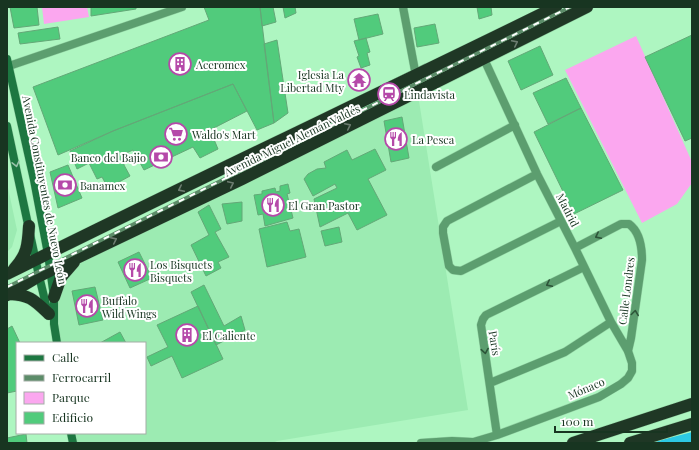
<svg xmlns="http://www.w3.org/2000/svg" width="699" height="450" font-family="'Playfair Display',serif">
<style>
.built{fill:#9cebb2}
.green{fill:#fba7ef}
.water{fill:#2dc9e3}
.building{fill:#51cb7c;stroke:#63a877}
.lines{fill:none;stroke-linecap:round;stroke-linejoin:round}
.street-casing{stroke:#93d3a4;stroke-width:9}
.secondary-casing{stroke:#93d3a4;stroke-width:9}
.highway-casing{stroke:#93d3a4;stroke-width:13}
.street{stroke:#5c9e6f;stroke-width:8}
.secondary{stroke:#1d7741;stroke-width:8}
.highway{stroke:#1f3725;stroke-width:12}
.rail-casing{stroke:#5c8c69;stroke-width:3.5}
.rail{stroke:#fff;stroke-width:2;stroke-dasharray:6;stroke-linecap:butt}
.oneway{stroke:#6d7d71}
.oneway2{stroke:#99c2aa}
.oneway3{stroke:#2c5438}
.labels{text-anchor:middle;dominant-baseline:central;stroke-width:4;stroke-linejoin:round;paint-order:stroke}
.poi-label{font-size:11px;fill:#183521;stroke:#fff;text-anchor:start}
.street-label{font-size:11px;fill:#183521;stroke:#fff}
</style>
<rect width="100%" height="100%" fill="#aef6c1"/>
<path class="built" d="M416 82 468 410 277 441 273 443H77L76 433H145V343H61L48 265Z
M7 183 17 230 12 247 7 252Z"/>
<path class="green" d="M42 7H87L89 17 44 24Z
M636 36 692 162V183L677 204 642 223 565 70Z"/>
<path class="water" d="M692 432V443H650Z"/>
<path class="building" d="M10 7H37L39 25 14 28Z
M91 7H136V9L91 16Z
M204 7H260L274 123 257 130 233 84 113 131 58 155 33 87 209 20Z
M260 7H273L276 22 262 26Z
M283 7H295L296 13 285 18Z
M477 7H491L492 15 479 19Z
M378 14 383 34 359 40 354 19Z
M435 24 439 43 417 47 414 28Z
M58 27 60 39 20 44 18 33Z
M692 35V138L685 141 645 57Z
M366 38 370 52 367 53 370 65 361 68 357 57 359 56 354 41Z
M277 40 288 113 274 123 264 44Z
M540 46 553 75 521 90 508 61Z
M425 64 435 84 352 125 342 105Z
M566 78 581 108 548 124 533 93Z
M233 84 247 111 210 130 218 149 200 158 193 147 144 170 133 150 124 154V165L130 176 108 188 102 177 97 179 89 163 77 169 70 151 113 131Z
M581 108 623 190 574 214 534 132Z
M402 117 409 158 391 162 384 121Z
M375 149 386 170 368 179 387 215 357 230 348 213 320 227 314 199 337 188 335 184 313 196 304 179 308 174 317 169 326 168 324 162 347 150 352 160Z
M68 165 82 198 58 208 50 172Z
M288 184 290 193 287 194 293 218 265 226 263 214 258 215 254 195 262 194V191L275 188 276 192 280 191V186Z
M242 202V221L227 224 222 204Z
M209 205 221 229 215 232 229 257 218 262 221 268 206 276 191 245 209 235 198 212Z
M287 222 290 231 299 229 306 257 267 267 259 229Z
M339 227 342 242 325 246 321 231Z
M139 252 152 278 130 288 118 262Z
M204 285 224 326 241 316 245 330 216 345 191 292Z
M95 287 103 320 79 325 72 291Z
M198 306 223 359 182 378 172 356 151 366 147 357 168 347 157 325Z
M12 326 20 343H17V391L7 393V329Z
M120 332 126 343H100Z
M26 434 27 443H7V438Z"/>
<g class="lines">
<g class="street-casing">
<path id="street" d="M403 7 416 76
M9 66 182 7
M436 167 515 125
M537 174 447 221 443 227V233L449 266 453 270 461 271 561 221
M575 248 621 224H629C640 232 642 247 642 260L631 338 628 351
M490 383 565 352 611 322
M497 435 481 325 483 319 486 315 584 267
M421 443 452 441 472 442
M470 443 497 435 599 397 621 384 628 378 632 371V363L628 351 611 322 575 248 537 174 484 59"/>
</g>
<g class="secondary-casing">
<path id="secondary" d="M7 59 34 180 48 254 54 297V324L57 343
M7 126 39 276 48 313
M71 433 73 443"/>
</g>
<g class="highway-casing">
<path id="highway" d="M14 269C27 255 28 245 29 226
M7 274C189 183 373 97 556 7
M10 294C30 295 34 300 49 314
M7 295 39 276 242 179 587 7
M54 297 61 277 74 262
M573 443 692 404
M630 443 692 424"/>
</g>
<use href="#street" class="street"/>
<use href="#secondary" class="secondary"/>
<use href="#highway" class="highway"/>
<g class="rail-casing">
<path id="rail" d="M7 287 570 7"/>
</g>
<use href="#rail" class="rail"/>
</g>
<defs><path id="oneway-chevron" d="M-2-3.5L2.5 0L-2 3.5" fill="none" stroke-width="1.6" stroke-linecap="round" stroke-linejoin="round"/></defs>
<g class="oneway">
<use href="#oneway-chevron" transform="translate(515 43) rotate(-27)"/>
<use href="#oneway-chevron" transform="translate(348 126) rotate(-26)"/>
<use href="#oneway-chevron" transform="translate(231 184) rotate(-25)"/>
<use href="#oneway-chevron" transform="translate(181 189) rotate(154)"/>
<use href="#oneway-chevron" transform="translate(114 240) rotate(-26)"/>
</g>
<use class="oneway2" href="#oneway-chevron" transform="translate(16 164) rotate(77)"/>
<g class="oneway3">
<use href="#oneway-chevron" transform="translate(598 236) rotate(153)"/>
<use href="#oneway-chevron" transform="translate(549 284) rotate(154)"/>
<use href="#oneway-chevron" transform="translate(635 313) rotate(-82)"/>
<use href="#oneway-chevron" transform="translate(485 351) rotate(81)"/>
</g>
<defs>
<g id="building-ring" transform="scale(1.15)"><circle r="9.5" fill="#fff" stroke="#b549a9" stroke-width="1.5"/><path d="M-4-6H4V6H1V3H-1V6H-4ZM-2.5-4.3h1.7v1.8h-1.7ZM.8-4.3h1.7v1.8H.8ZM-2.5-1h1.7V.8h-1.7ZM.8-1h1.7V.8H.8Z" fill="#b549a9"/></g>
<g id="temple-ring" transform="scale(1.15)"><circle r="9.5" fill="#fff" stroke="#b549a9" stroke-width="1.5"/><path d="M0-6L5-2H3V0L6.5 2.5H4V6H1.5V3h-3V6H-4V2.5H-6.5L-3 0V-2H-5Z" fill="#b549a9"/></g>
<g id="station-ring" transform="scale(1.15)"><circle r="9.5" fill="#fff" stroke="#b549a9" stroke-width="1.5"/><path d="M-3-6H3Q5-6 5-4V2Q5 4 3 4L4.5 6H3L1.5 4h-3L-3 6H-4.5L-3 4Q-5 4-5 2V-4Q-5-6-3-6ZM-3.5-4v3h7v-3ZM-3.5 1v1.5H-2V1ZM2 1v1.5H3.5V1Z" fill="#b549a9"/></g>
<g id="supermarket-ring" transform="scale(1.15)"><circle r="9.5" fill="#fff" stroke="#b549a9" stroke-width="1.5"/><path d="M-6-5.5h2.5l.6 2H6L4.5 2H-2.5L-4.4-4H-6ZM-1.5 3.2a1.3 1.3 0 1 0 .1 0ZM3 3.2a1.3 1.3 0 1 0 .1 0Z" fill="#b549a9"/></g>
<g id="restaurant-ring" transform="scale(1.15)"><circle r="9.5" fill="#fff" stroke="#b549a9" stroke-width="1.5"/><path d="M-5-6h1v4h1v-4h1v4h1v-4h1v5L-1.5 .5V6h-2V.5L-5-1ZM5-6V6H3V1.5H1.5Q1.5-4 5-6Z" fill="#b549a9"/></g>
<g id="bank-ring" transform="scale(1.15)"><circle r="9.5" fill="#fff" stroke="#b549a9" stroke-width="1.5"/><path d="M-6-4H6V4H-6ZM0-2.3a2.3 2.3 0 1 0 0 4.6a2.3 2.3 0 1 0 0-4.6Z" fill="#b549a9"/></g>
</defs>
<g fill-rule="evenodd">
<use href="#building-ring" x="180" y="64"/>
<use href="#temple-ring" x="359" y="80"/>
<use href="#station-ring" x="389" y="94"/>
<use href="#supermarket-ring" x="176" y="134"/>
<use href="#restaurant-ring" x="396" y="139"/>
<use href="#bank-ring" x="161" y="157"/>
<use href="#bank-ring" x="65" y="185"/>
<use href="#restaurant-ring" x="273" y="205"/>
<use href="#restaurant-ring" x="135" y="270"/>
<use href="#restaurant-ring" x="87" y="306"/>
<use href="#building-ring" x="187" y="335"/>
</g>
<g class="labels">
<g class="poi-label">
<text x="196" y="64">Aceromex</text>
<text x="344" y="74" text-anchor="end">Iglesia La<tspan x="344" dy="13">Libertad Mty</tspan></text>
<text x="404" y="94">Lindavista</text>
<text x="192" y="134">Waldo's Mart</text>
<text x="412" y="139">La Pesca</text>
<text x="146" y="157" text-anchor="end">Banco del Bajio</text>
<text x="80" y="185">Banamex</text>
<text x="288" y="205">El Gran Pastor</text>
<text x="150" y="264">Los Bisquets<tspan x="150" dy="13">Bisquets</tspan></text>
<text x="102" y="300">Buffalo<tspan x="102" dy="13">Wild Wings</tspan></text>
<text x="202" y="335">El Caliente</text>
</g>
<g class="street-label">
<text transform="translate(292 140) rotate(-26)">Avenida Miguel Alemán Valdés</text>
<text transform="translate(45 190) rotate(79)">Avenida Constituyentes de Nuevo León</text>
<text transform="translate(568 210) rotate(63)">Madrid</text>
<text transform="translate(626 291) rotate(-83)">Calle Londres</text>
<text transform="translate(495 343) rotate(81)">París</text>
<text transform="translate(586 388) rotate(-23)">Mónaco</text>
</g>
</g>
<rect width="699" height="450" fill="none" stroke="#183521" stroke-width="16"/>
<rect x="16" y="342" width="130" height="92" fill="#ffffff" stroke="#a3aea6"/>
<rect x="24" y="355" width="20" height="6" fill="#1d7741" stroke="#a3aea6"/>
<text x="52" y="362" font-size="12" fill="#183521">Calle</text>
<rect x="24" y="375" width="20" height="6" fill="#5c8c69" stroke="#a3aea6"/>
<text x="52" y="382" font-size="12" fill="#183521">Ferrocarril</text>
<rect x="24" y="392" width="20" height="12" fill="#fba7ef" stroke="#a3aea6"/>
<text x="52" y="402" font-size="12" fill="#183521">Parque</text>
<rect x="24" y="412" width="20" height="12" fill="#51cb7c" stroke="#a3aea6"/>
<text x="52" y="422" font-size="12" fill="#183521">Edificio</text>
<path d="M555 426v6h112v-6" fill="none" stroke="#183521" stroke-width="2"/>
<text x="561" y="426" font-size="12" fill="#183521" stroke="#ffffff" stroke-width="3" paint-order="stroke">100 m</text>
</svg>
